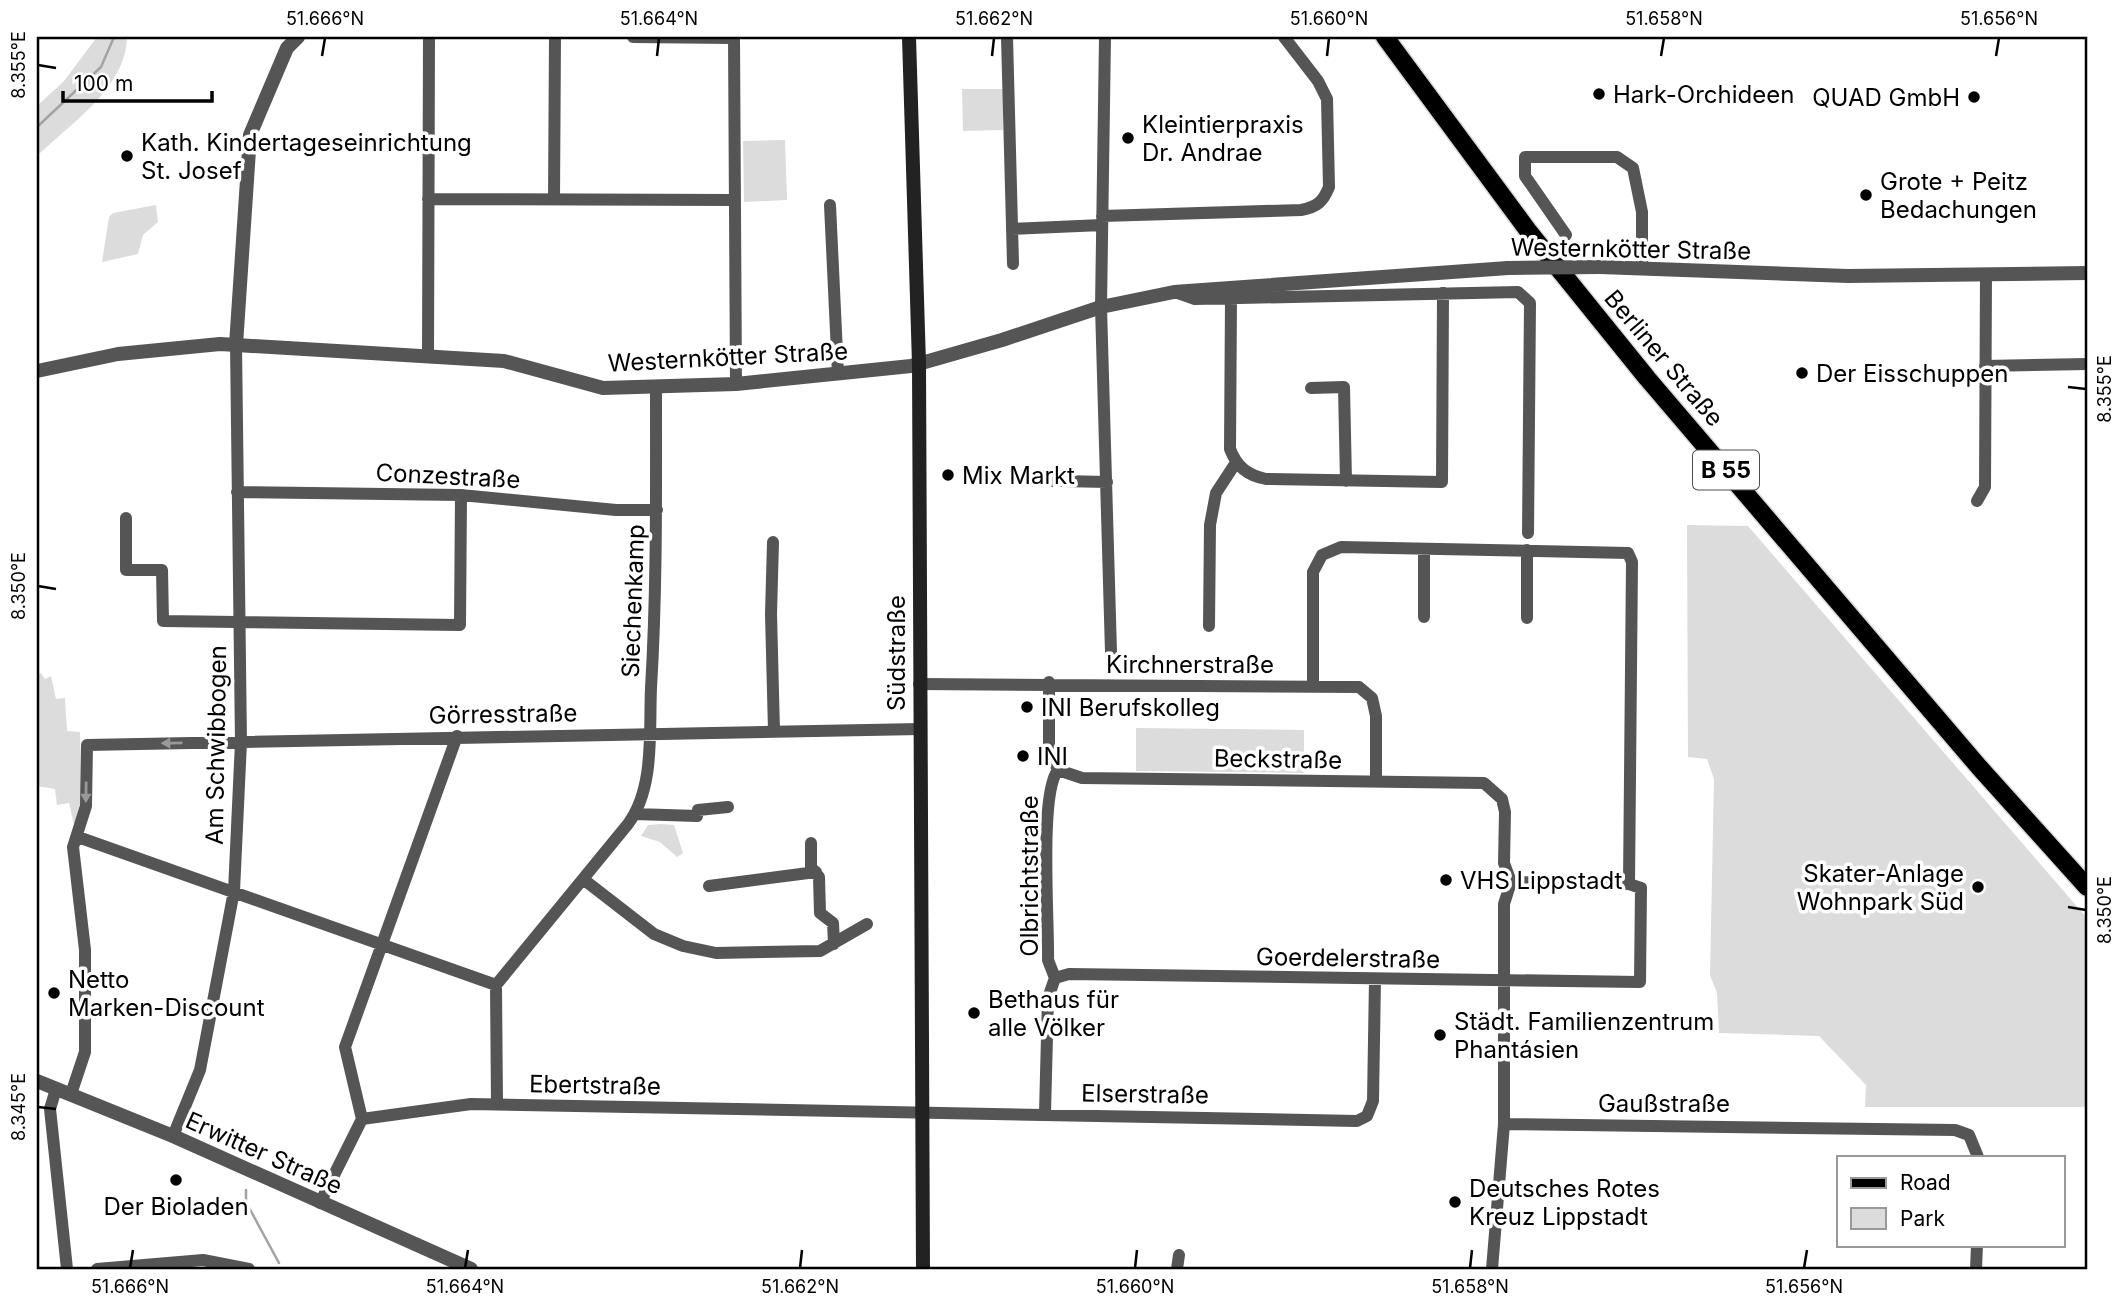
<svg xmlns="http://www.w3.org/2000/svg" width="2124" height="1306" font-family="Inter,sans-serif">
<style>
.green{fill:#dcdcdc}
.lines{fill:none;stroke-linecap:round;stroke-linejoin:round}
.stream{stroke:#a3a3a3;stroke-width:2.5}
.primary-casing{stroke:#dbdbdb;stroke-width:21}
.minor{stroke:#555;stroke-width:12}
.tertiary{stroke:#555;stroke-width:14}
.secondary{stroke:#222;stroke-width:14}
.primary{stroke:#000;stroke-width:18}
.tertiary-bridge{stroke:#555;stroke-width:14}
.oneway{fill:#999}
.ticks{fill:none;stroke:#000;stroke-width:2.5}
.poi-dot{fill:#000;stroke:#fff;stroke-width:2.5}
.labels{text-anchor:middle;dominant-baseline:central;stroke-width:7;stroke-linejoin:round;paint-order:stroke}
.shield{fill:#fff;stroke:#4c4c4c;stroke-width:2}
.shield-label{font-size:23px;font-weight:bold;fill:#000}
.poi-label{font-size:24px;fill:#000;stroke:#fff;text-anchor:start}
.street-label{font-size:24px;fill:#000;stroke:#fff}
.neatline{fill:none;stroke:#000;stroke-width:2.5}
.ticks-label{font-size:18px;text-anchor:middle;fill:#000}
</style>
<rect width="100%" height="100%" fill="#fff"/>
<path class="green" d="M97 37H127C126 88 70 124 37 156V106L64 81Z
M962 89H1003V130L963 131Z
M785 140 787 200 744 202 743 141Z
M156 205 158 222 143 235 138 254 102 262 109 217 113 213Z
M1687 525 1748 526 2087 918V1107H1865L1866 1085 1819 1036 1719 1033 1717 993 1710 975 1714 779 1707 759 1688 757Z
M41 673 45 679 51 676 56 699 65 698 67 731 80 732 81 811 75 829 69 803 57 805 55 789 37 786V675Z
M1136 728 1304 730V773L1136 771Z
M661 824 674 825 683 853 677 857 660 842 641 836 648 825Z"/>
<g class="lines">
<path class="stream" d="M37 127 101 67 114 37
M246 1190V1202L279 1263"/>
<g class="primary-casing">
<path id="primary" d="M1385 37 1529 232 1647 378 1979 767 2087 887"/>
</g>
<path class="minor" d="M633 37 734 38
M734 37 736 384
M1007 37 1013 264
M1105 37 1101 307 1111 652
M428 199 733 200
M554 199 555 37
M830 205 838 374
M1102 216 1301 210C1317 207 1323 202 1329 187L1327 99 1318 81 1284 37
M1012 229 1102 225
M1566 235 1525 176V157H1617L1633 168 1642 212V268
M1175 292 1195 299 1518 292 1530 303 1528 533
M1231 299 1230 449C1237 467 1247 475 1266 479L1442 482 1443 293
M428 356 429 37
M1985 366 2087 364
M1311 388 1344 387 1346 481
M1017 480 1107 482
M237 492 461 495 616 510H657
M1977 501 1985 487 1986 275
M126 518V570H162L163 621 460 625 461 495
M773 542 771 614 774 731
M1424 617V549
M1527 618V550
M1209 626 1210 525 1216 493 1235 464
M1049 682V750L1058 770C1039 793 1049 923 1048 960L1055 978
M919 684 1359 687 1372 698 1376 716V781
M1058 770 1082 778 1484 783 1502 799 1505 812 1504 863 1511 882 1504 904V1124L1492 1269
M635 814 697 816 698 810 728 807
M78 837 496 985
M811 843V867L819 877 820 913 833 923 834 944
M583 879 654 934 683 946 716 953 820 951 867 924
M1511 882 1629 884
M709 886 816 872
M1055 978 1069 974 1640 982 1641 888 1629 884 1632 562 1628 553 1341 547 1322 555 1313 572V685
M56 1089 50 1109 67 1269
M71 1094 85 1052V950L73 847 86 806 87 745 920 729
M497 1104 496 985 628 824C655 788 649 731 651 688 657 588 656 489 656 388
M1045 1113 1048 998 1055 978
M362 1119 345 1047 457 736
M1504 1124 1955 1130 1969 1135 1978 1157
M173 1136 200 1070 234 891 241 742 236 345
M320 1203 362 1119 471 1104 1357 1121 1367 1116 1373 1101 1375 979
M97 1269 203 1260 249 1269
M1177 1269 1179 1255
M1976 1269 1977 1245"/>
<path class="tertiary" d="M1600 267 1848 276 2087 273
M236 345 250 135 287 48 298 37
M37 371 118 354 220 344 504 361 603 388 736 384 911 366 1002 340 1101 307 1174 292 1508 268
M37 1081 173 1136 471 1269"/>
<path class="secondary" d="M909 37 919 364 923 1269"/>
<use href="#primary" class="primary"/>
<path class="tertiary-bridge" d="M1508 268 1600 267"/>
</g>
<defs><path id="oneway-solid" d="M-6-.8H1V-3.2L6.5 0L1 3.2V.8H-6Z" transform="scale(1.75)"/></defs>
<g class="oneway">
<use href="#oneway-solid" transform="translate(172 743) rotate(179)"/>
<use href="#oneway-solid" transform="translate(86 792) rotate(91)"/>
</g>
<path class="ticks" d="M322 56 325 38M657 56 659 38M992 56 994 38M1327 56 1329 38M1661 56 1664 38M1996 56 1999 38M38 65 56 68M2068 387 2086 389M38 586 56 589M2068 907 2086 910M38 1107 56 1109M130 1268 133 1250M465 1268 468 1250M800 1268 802 1250M1135 1268 1137 1250M1470 1268 1472 1250M1804 1268 1807 1250"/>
<g class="poi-dot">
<circle cx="1599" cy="94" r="7"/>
<circle cx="1974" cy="97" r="7"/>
<circle cx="1128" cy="138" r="7"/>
<circle cx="127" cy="156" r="7"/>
<circle cx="1866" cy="195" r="7"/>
<circle cx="1802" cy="373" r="7"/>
<circle cx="948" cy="475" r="7"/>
<circle cx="1027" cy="707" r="7"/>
<circle cx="1023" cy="756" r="7"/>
<circle cx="1446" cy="880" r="7"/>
<circle cx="1978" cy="887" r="7"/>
<circle cx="54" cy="993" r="7"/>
<circle cx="974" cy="1013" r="7"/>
<circle cx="1440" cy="1035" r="7"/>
<circle cx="176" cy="1180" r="7"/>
<circle cx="1455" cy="1202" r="7"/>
</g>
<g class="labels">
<rect class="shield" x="1693" y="450.5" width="66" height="39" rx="5"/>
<g class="shield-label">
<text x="1726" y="470">B 55</text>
</g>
<g class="poi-label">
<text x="1613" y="94">Hark-Orchideen</text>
<text x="1960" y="97" text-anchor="end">QUAD GmbH</text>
<text x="1142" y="124">Kleintierpraxis<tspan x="1142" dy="28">Dr. Andrae</tspan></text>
<text x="141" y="142">Kath. Kindertageseinrichtung<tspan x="141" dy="28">St. Josef</tspan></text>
<text x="1880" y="181">Grote + Peitz<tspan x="1880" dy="28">Bedachungen</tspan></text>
<text x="1816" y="373">Der Eisschuppen</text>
<text x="962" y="475">Mix Markt</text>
<text x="1041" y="707">INI Berufskolleg</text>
<text x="1037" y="756">INI</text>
<text x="1964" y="873" text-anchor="end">Skater-Anlage<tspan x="1964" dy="28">Wohnpark Süd</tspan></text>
<text x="1460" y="880">VHS Lippstadt</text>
<text x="68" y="979">Netto<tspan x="68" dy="28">Marken-Discount</tspan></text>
<text x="988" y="999">Bethaus für<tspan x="988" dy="28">alle Völker</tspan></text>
<text x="1454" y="1021">Städt. Familienzentrum<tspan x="1454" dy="28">Phantásien</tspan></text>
<text x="1469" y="1188">Deutsches Rotes<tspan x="1469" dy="28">Kreuz Lippstadt</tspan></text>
<text x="176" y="1206" text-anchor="middle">Der Bioladen</text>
</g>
<g class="street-label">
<text transform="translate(1631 249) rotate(1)">Westernkötter Straße</text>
<text transform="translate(728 357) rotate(-3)">Westernkötter Straße</text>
<text transform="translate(1664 358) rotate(50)">Berliner Straße</text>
<text transform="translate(448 476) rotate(3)">Conzestraße</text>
<text transform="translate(633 601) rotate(-88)">Siechenkamp</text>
<text transform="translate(896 653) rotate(-90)">Südstraße</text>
<text x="1190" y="664">Kirchnerstraße</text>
<text transform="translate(503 714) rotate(-1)">Görresstraße</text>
<text transform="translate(216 745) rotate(-89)">Am Schwibbogen</text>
<text transform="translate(1278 759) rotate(1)">Beckstraße</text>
<text transform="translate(1029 876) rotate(-90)">Olbrichtstraße</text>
<text transform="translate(1348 958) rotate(1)">Goerdelerstraße</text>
<text transform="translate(595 1085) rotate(1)">Ebertstraße</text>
<text transform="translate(1145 1094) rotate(1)">Elserstraße</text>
<text x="1664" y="1103">Gaußstraße</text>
<text transform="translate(264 1153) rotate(24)">Erwitter Straße</text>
</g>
</g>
<rect width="2124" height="1306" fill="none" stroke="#ffffff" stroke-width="77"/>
<rect x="1837" y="1156" width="228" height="91" fill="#ffffff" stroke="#999999" stroke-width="2"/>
<rect x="1851" y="1178" width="35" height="10" fill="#000000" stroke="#999999" stroke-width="2"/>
<text x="1900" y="1190" font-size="21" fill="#000000">Road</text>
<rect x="1851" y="1208" width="35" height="21" fill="#dcdcdc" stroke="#999999" stroke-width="2"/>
<text x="1900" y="1226" font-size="21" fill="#000000">Park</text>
<path d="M63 91v10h149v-10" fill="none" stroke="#000000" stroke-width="3.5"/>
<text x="74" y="91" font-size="21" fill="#000000" stroke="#ffffff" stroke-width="5" paint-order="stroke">100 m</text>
<rect x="38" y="38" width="2048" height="1230" class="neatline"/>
<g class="ticks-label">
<text x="325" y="25">51.666°N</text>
<text x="659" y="25">51.664°N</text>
<text x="994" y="25">51.662°N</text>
<text x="1329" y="25">51.660°N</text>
<text x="1664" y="25">51.658°N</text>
<text x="1999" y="25">51.656°N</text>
<text transform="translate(19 65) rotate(-90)" y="6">8.355°E</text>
<text transform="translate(2105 389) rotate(-90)" y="6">8.355°E</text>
<text transform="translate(19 586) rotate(-90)" y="6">8.350°E</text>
<text transform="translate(2105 910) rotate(-90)" y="6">8.350°E</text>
<text transform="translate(19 1107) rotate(-90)" y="6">8.345°E</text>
<text x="130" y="1293">51.666°N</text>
<text x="465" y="1293">51.664°N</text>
<text x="800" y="1293">51.662°N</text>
<text x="1135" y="1293">51.660°N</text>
<text x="1470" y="1293">51.658°N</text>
<text x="1804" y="1293">51.656°N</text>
</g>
</svg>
